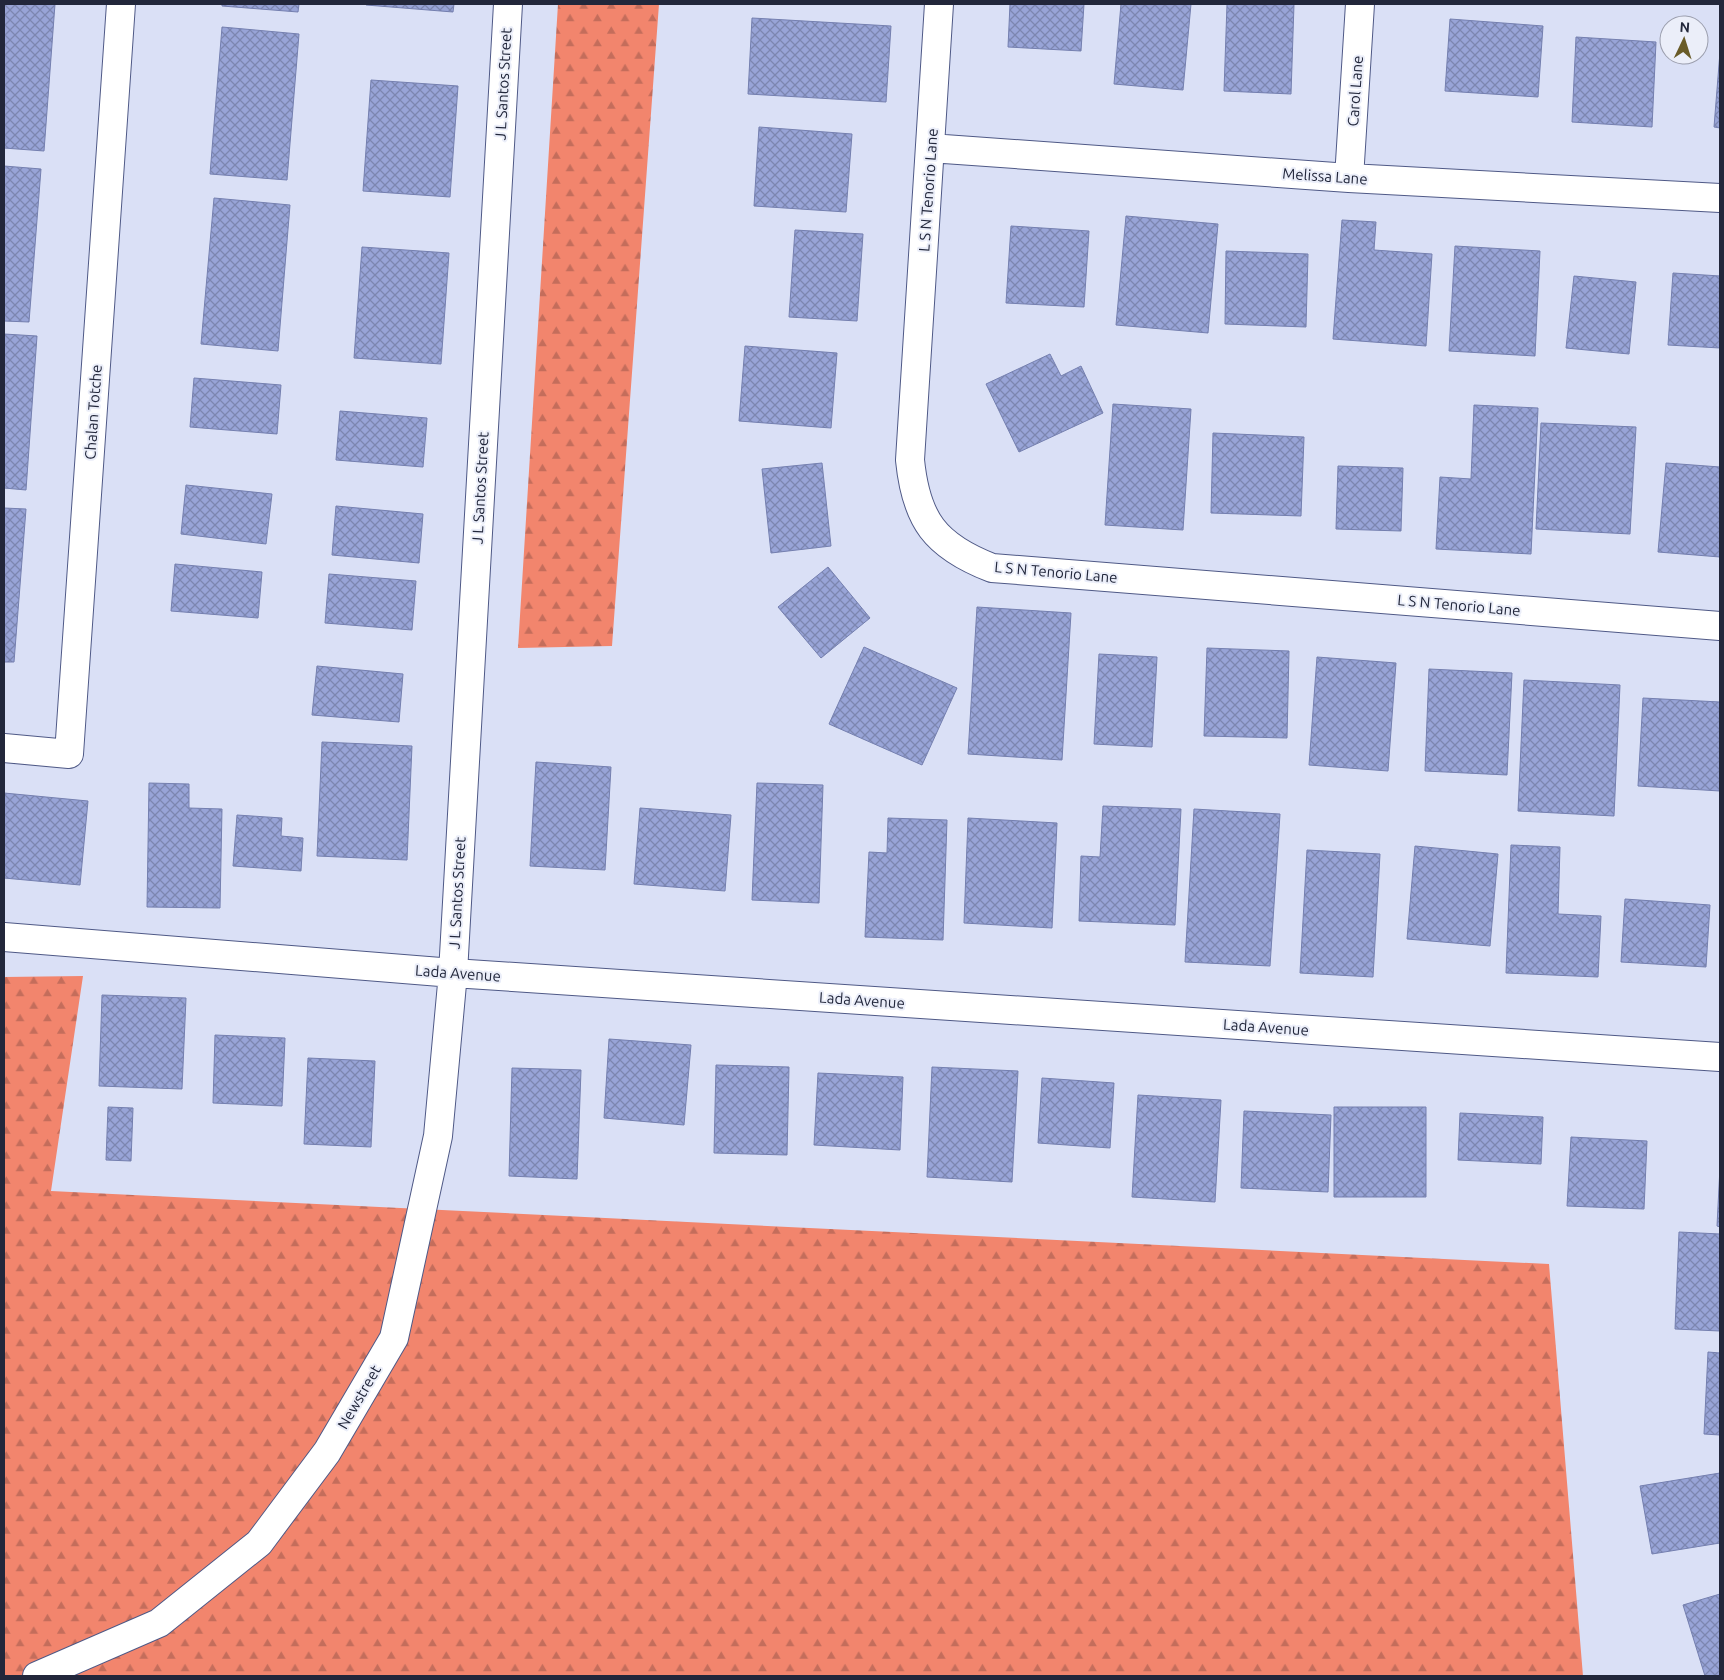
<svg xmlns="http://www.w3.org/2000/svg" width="1724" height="1680" font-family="Ubuntu,sans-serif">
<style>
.forest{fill:url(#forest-firs)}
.building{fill:url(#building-cross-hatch);stroke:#747faf}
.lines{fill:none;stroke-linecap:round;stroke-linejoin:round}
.minor-casing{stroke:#4f5986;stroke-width:30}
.minor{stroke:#fff;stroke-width:28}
.labels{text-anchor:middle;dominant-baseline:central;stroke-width:4;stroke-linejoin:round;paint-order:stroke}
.street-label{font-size:15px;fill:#22273b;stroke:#ebeef9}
</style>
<defs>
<pattern id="forest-firs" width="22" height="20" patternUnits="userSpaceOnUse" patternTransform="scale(1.25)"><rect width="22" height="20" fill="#f2856d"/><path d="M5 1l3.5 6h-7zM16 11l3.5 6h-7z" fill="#c46d5b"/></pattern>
<pattern id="building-cross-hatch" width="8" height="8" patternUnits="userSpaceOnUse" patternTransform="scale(1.25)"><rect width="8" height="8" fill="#98a4d7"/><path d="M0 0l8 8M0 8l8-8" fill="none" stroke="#7c86b0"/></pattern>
</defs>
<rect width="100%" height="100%" fill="#dae0f6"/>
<path class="forest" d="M558 4H659L612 646 518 648Z
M83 976 51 1191 1549 1264 1583 1676H4V977Z"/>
<path class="building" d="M4 4H55L44 151 4 148Z
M222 4H299L298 12 222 6Z
M367 4H454L453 12 366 5Z
M1010 4H1084L1081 51 1008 47Z
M1121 4H1191L1183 90 1114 84Z
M1227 4H1294L1291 94 1224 91Z
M752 18 891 26 886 102 748 94Z
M1450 19 1543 26 1538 97 1445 91Z
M222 27 299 34 287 180 210 174Z
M1576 37 1656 42 1652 127 1572 122Z
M1720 52V128L1714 127Z
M371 80 458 86 450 197 363 191Z
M759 127 852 134 846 212 754 206Z
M4 166 41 169 29 322 4 321Z
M214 198 290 205 278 351 201 344Z
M1126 216 1218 224 1208 333 1116 325Z
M1342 220 1376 222 1374 250 1432 254 1426 346 1333 339Z
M1011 226 1089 231 1084 307 1006 303Z
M795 230 863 234 857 321 789 317Z
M1455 246 1540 251 1535 356 1449 351Z
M362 247 449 253 441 364 354 358Z
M1226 251 1308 254 1306 327 1225 324Z
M1673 273 1720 276V348L1668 345Z
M1574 276 1636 282 1629 354 1566 348Z
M4 334 37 336 26 490 4 488Z
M745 346 837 353 831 428 739 421Z
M1050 354 1061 376 1081 366 1103 413 1019 452 986 384Z
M194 378 281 385 277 434 190 427Z
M1113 404 1191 409 1183 530 1105 525Z
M1474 405 1538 408 1531 554 1436 549 1440 477 1471 479Z
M340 411 427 418 423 467 336 460Z
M1541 423 1636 427 1630 534 1536 529Z
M1213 433 1304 437 1301 516 1211 513Z
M822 463 831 546 771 553 762 469Z
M1666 463 1720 467V557L1658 552Z
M1338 466 1403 468 1401 531 1336 529Z
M186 485 272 494 266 544 181 534Z
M336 506 423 514 419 563 332 555Z
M4 508 26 509 14 662H4Z
M175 564 262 572 258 618 171 611Z
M828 567 870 618 821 658 778 607Z
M329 574 416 581 412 630 325 623Z
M977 607 1071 613 1062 760 968 754Z
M864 647 957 688 922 765 829 724Z
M1207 648 1289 651 1287 738 1204 736Z
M1099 654 1157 657 1152 747 1094 744Z
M1317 657 1396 663 1388 771 1309 765Z
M317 666 403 674 399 722 312 715Z
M1429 669 1512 673 1507 775 1425 771Z
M1524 680 1620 685 1614 816 1518 811Z
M1643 698 1720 702V791L1638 786Z
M322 742 412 746 407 860 317 856Z
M536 762 611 767 605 870 530 866Z
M149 783 189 784V808L222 809 220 908 147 907Z
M757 783 823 785 819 903 752 900Z
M4 793 88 801 80 885 4 878Z
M1103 806 1181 809 1175 925 1079 921 1081 856 1100 857Z
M640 808 731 815 725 891 634 884Z
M1194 809 1280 814 1270 966 1185 962Z
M237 815 282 818 281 836 303 838 301 871 233 866Z
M888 818 947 820 943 940 865 937 869 852 887 853Z
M968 818 1057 823 1052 928 964 923Z
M1511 845 1560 847 1558 914 1601 916 1598 977 1506 973Z
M1415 846 1498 854 1490 946 1407 939Z
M1307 850 1380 854 1373 977 1300 973Z
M1625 899 1710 905 1706 967 1621 962Z
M102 995 186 998 182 1089 99 1086Z
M215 1035 285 1038 282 1106 213 1103Z
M609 1039 691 1045 684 1125 604 1118Z
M308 1058 375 1061 371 1147 304 1144Z
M716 1065 789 1067 787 1155 714 1153Z
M932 1067 1018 1071 1012 1182 927 1177Z
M512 1068 581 1070 577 1179 509 1176Z
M818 1073 903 1077 900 1150 814 1145Z
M1042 1078 1114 1083 1110 1148 1038 1143Z
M1138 1095 1221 1100 1215 1202 1132 1197Z
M108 1107 133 1108 131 1161 106 1160Z
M1334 1107H1426V1197H1334Z
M1244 1111 1331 1115 1328 1192 1241 1188Z
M1460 1113 1543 1117 1541 1164 1458 1160Z
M1571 1137 1647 1141 1644 1209 1567 1206Z
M1720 1167V1227L1717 1226Z
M1679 1232 1720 1234V1331L1675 1329Z
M1708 1352 1720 1353V1435L1704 1434Z
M1720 1473V1543L1652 1554 1640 1486Z
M1720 1594V1676H1705L1683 1605Z"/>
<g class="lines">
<g class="minor-casing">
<path id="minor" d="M939 4 910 460C916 520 935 546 992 568L1720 626
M930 148 1349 178 1720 198
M1349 178 1360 4
M4 748 69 754 121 4
M4 937 453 973 1720 1057
M37 1676 159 1623 259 1543 327 1452 394 1338 438 1136 453 973 508 4"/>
</g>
<use href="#minor" class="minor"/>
</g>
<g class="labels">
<g class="street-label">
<text transform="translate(503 84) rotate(-87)">J L Santos Street</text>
<text transform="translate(1355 91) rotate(-86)">Carol Lane</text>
<text transform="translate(1325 176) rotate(4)">Melissa Lane</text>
<text transform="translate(928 190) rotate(-86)">L S N Tenorio Lane</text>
<text transform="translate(93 412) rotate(-86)">Chalan Totche</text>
<text transform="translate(480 488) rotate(-87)">J L Santos Street</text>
<text transform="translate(1056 572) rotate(5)">L S N Tenorio Lane</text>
<text transform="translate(1459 605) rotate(5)">L S N Tenorio Lane</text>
<text transform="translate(457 893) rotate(-87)">J L Santos Street</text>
<text transform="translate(458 973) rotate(4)">Lada Avenue</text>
<text transform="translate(862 1000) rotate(4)">Lada Avenue</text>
<text transform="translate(1266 1027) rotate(4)">Lada Avenue</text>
<text transform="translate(359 1397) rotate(-60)">Newstreet</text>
</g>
</g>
<rect width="1724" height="1680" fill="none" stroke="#22273b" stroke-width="10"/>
<g transform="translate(1684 40) rotate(4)"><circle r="24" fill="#ebeef9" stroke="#9b9ead"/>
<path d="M0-4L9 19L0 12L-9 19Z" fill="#695b28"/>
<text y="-8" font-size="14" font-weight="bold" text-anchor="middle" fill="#22273b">N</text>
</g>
</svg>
